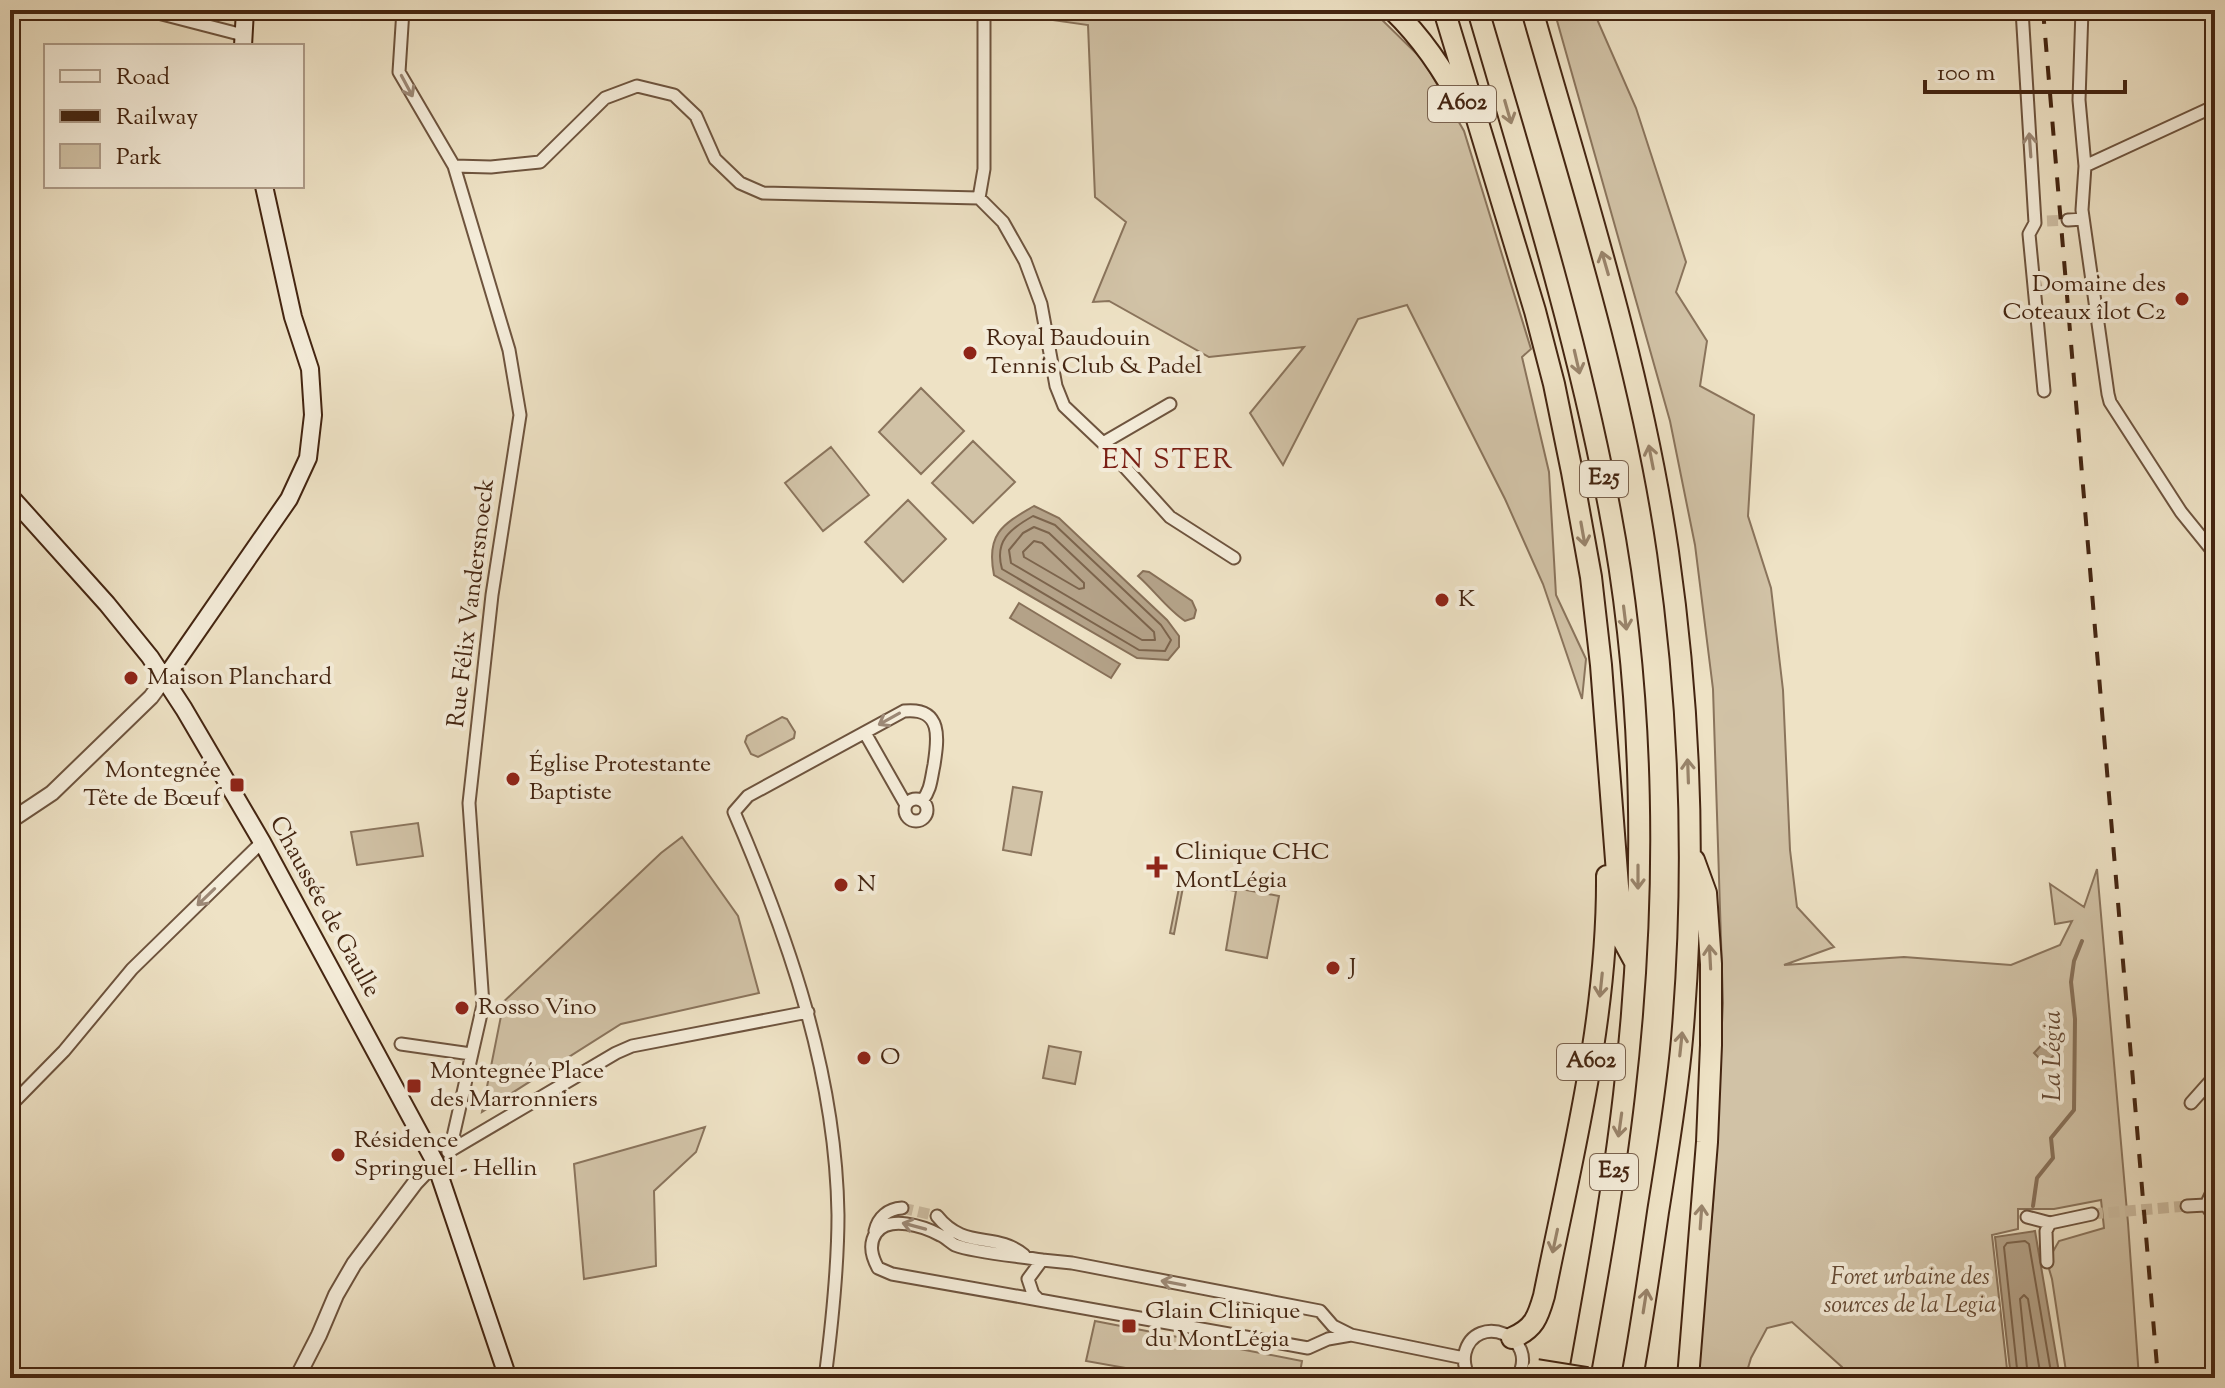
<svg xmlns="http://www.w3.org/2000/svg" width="2225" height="1388" font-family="'Sorts Mill Goudy',serif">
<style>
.green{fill:#d1c2a6;stroke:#8a745c;stroke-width:2}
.water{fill:#b4a288;stroke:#877058;stroke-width:2}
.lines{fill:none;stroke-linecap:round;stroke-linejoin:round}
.shore{stroke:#7c644c;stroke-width:2}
.stream{stroke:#877058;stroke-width:4}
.minor-tunnel{stroke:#ccbca1;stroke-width:11;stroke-dasharray:11 5.5;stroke-linecap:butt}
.minor-casing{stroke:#6e543e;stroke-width:15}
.tertiary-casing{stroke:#6e543e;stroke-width:18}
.secondary-casing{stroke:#442511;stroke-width:20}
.motorway-casing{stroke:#442511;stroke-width:24}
.minor{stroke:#f4ecd9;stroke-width:11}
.tertiary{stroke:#f4ecd9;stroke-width:14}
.secondary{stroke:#f4ecd9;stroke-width:16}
.motorway{stroke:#eee2c5;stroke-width:20}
.rail{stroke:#442511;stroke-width:4;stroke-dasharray:14 14;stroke-linecap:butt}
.motorway-bridge-casing{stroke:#442511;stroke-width:24;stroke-linecap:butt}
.motorway-bridge{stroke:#eee2c5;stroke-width:20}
.oneway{stroke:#9c8875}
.oneway2{stroke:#99846b}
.poi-dot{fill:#8f2418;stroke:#f4ecd9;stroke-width:3}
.labels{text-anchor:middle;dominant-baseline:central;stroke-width:8;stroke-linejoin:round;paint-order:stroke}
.shield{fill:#f4ecd9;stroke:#79614d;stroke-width:2}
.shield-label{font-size:22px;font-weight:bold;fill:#442511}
.poi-label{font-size:24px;fill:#442511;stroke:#f4ecd9;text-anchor:start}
.street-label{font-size:24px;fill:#442511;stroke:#f4ecd9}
.park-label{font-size:24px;font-style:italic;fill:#674c36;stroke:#f4ecd9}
.water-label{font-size:26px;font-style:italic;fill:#664a35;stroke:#f4ecd9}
.quarter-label{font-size:28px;letter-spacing:2px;fill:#7a1f14;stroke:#f4ecd9}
</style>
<rect width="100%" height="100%" fill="#eee2c5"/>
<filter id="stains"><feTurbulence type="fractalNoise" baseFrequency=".0025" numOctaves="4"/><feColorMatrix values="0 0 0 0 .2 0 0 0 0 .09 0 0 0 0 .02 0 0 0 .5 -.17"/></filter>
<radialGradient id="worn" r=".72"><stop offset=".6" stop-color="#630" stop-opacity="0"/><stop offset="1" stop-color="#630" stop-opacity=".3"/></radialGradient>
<path class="green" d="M997 10H1372L1423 60 1464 131 1531 349 1522 357 1549 472 1556 595 1586 659 1582 699 1543 584 1505 499 1407 305 1358 319 1283 465 1250 413 1304 347 1209 357 1109 301 1093 302 1126 222 1095 197 1088 25 997 12Z
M1554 10H1593L1636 108 1686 262 1676 292 1707 341 1700 386 1754 415 1748 516 1771 588 1783 690 1790 850 1797 907 1834 947 1784 965 1904 957 2011 965 2060 945 2072 921 2055 924 2050 884 2084 907 2097 869 2128 1223 2139 1378H2067L2052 1279 2047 1262 2059 1241 2104 1228 2101 1200 2054 1209H2018V1229L1992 1235 2008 1378H1843L1842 1367 1792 1322 1767 1328 1751 1358 1745 1378H1696L1713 1203 1723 1003 1713 689 1695 545 1670 421Z
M921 388 964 431 921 474 879 432Z
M973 441 1015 482 973 523 932 483Z
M831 447 869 495 823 531 785 483Z
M908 500 946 539 903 582 865 542Z
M782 717 787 719 795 732 794 738 758 757 751 754 745 742 747 736Z
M1013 787 1042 792 1031 855 1003 850Z
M418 823 423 856 357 865 351 832Z
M682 837 738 916 759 993 621 1024 482 1112 501 1016 498 1007 661 853Z
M1181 878 1279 896 1267 958 1226 950 1236 891 1184 882 1174 934 1170 933Z
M1049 1046 1081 1052 1075 1084 1043 1078Z
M705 1127 696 1152 654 1191 656 1266 584 1279 574 1164Z
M1095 1321 1302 1361 1299 1378H1182L1086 1361Z"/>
<path class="water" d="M1034 506 1059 518 1167 620 1179 636V647L1168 660 1137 658 994 575C986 535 1001 525 1034 506Z
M1143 571 1149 572 1192 601 1196 610 1194 618 1185 621C1167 609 1154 590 1138 576Z
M1019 603 1120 664 1111 678 1010 618Z
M2059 1026 2067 1034 2061 1048 2048 1061 2041 1060 2034 1053Z
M2035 1231 2060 1378H2011L1995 1237Z"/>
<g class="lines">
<path class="shore" d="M1033 516 1055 525 1161 625 1171 640 1165 651 1139 650 1002 569C994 541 1010 529 1033 516Z
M1034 527 1049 533 1154 632 1155 640H1142L1011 563 1009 550 1023 533Z
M1034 541 1042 543 1084 583V588L1079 589 1024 557 1023 552Z
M2018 1378 2004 1247 2007 1243 2025 1241 2029 1244 2052 1378
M2028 1378 2020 1299 2024 1295 2028 1299 2041 1378"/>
<path class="stream" d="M2033 1206 2037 1178 2053 1158 2051 1138 2074 1110 2075 1019 2071 982 2074 961 2082 941"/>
<path class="minor-tunnel" d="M2047 221 2068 220
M902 1208 937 1216
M2092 1214 2187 1206"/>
<g class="minor-casing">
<path id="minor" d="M133 10 158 13 243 35
M403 10 399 72 454 166 509 350 520 415 492 595 469 803 483 1005 450 1150
M2022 10 2035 223 2029 234 2044 391
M2082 10 2079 100 2085 166 2082 210 2108 394 2110 402 2181 512 2215 554
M454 166 491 167 540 162 605 98 637 86 674 95 696 116 715 159 740 183 763 193 979 198 1003 222 1025 261 1041 304 1056 386 1064 406 1103 443 1170 517 1234 558
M2085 166 2215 106
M979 198 984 169V10
M2068 220 2083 219
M1103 443 1170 404
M865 733 906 805
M905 810a11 11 0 1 1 22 0a11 11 0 1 1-22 0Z
M401 1044 471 1054
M2191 1103 2215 1076
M10 1106 64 1051 132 969 262 842
M448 1152 616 1053 632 1046 808 1012
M2206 1205 2215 1186
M2206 1205 2215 1218
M2187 1206 2206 1205
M937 1216C965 1251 995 1231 1024 1255
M2027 1217 2050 1223
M875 1231C878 1217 888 1209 902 1208
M2047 1262 2046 1231 2050 1223 2092 1214
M1039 1300 892 1274 878 1268C872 1257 868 1245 876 1233 889 1215 923 1226 940 1235 945 1237 950 1242 955 1245 976 1253 1019 1256 1042 1260
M1351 1335 1328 1339 1308 1348 1039 1300 1033 1294 1028 1279 1042 1260 1072 1263 1320 1311 1333 1326 1351 1335 1464 1358
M825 1378C832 1324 838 1269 838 1215 836 1074 789 939 734 812L748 796 904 711C943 707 938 739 934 765 931 779 931 790 922 801
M1470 1378C1465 1370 1463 1363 1465 1353 1475 1311 1542 1336 1517 1378"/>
</g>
<g class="tertiary-casing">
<path id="tertiary" d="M10 821 52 793 151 697 165 678
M297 1378 319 1335 336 1295 354 1264 415 1183 435 1162"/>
</g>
<g class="secondary-casing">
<path id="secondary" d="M243 46 245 10
M10 496 107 604 150 657 184 709 262 842 435 1162 508 1378
M165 678 289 499 308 458 313 415 310 369 293 317 264 186"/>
</g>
<g class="motorway-casing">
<path id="motorway" d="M1393 10C1423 39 1445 72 1464 109
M1444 10 1535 311 1554 384 1572 472 1591 577 1601 665 1622 938 1635 962
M1478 10C1525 171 1575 331 1607 496 1646 691 1647 898 1624 1095 1613 1190 1596 1284 1579 1378
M1532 10C1583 189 1641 367 1668 552 1691 713 1696 877 1682 1039 1677 1097 1667 1155 1658 1212 1650 1268 1642 1323 1632 1378
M1512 1338C1534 1329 1538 1317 1544 1296 1572 1157 1608 1018 1607 876
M1688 1378 1707 1142 1711 1045V964L1706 893 1694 860"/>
</g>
<use href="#minor" class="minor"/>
<use href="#tertiary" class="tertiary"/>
<use href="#secondary" class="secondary"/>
<use href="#motorway" class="motorway"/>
<path class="rail" d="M2043 10 2158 1378"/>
<g class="motorway-bridge-casing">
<path id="motorway-bridge" d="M1537 1370 1587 1378"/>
</g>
<use href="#motorway-bridge" class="motorway-bridge"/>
</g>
<defs><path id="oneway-shaft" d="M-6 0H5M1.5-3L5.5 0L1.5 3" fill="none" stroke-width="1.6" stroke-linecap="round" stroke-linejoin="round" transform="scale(2)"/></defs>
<g class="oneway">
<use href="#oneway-shaft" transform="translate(407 86) rotate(62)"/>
<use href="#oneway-shaft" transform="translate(2030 145) rotate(-94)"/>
<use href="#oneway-shaft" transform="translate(889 719) rotate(151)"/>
<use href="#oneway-shaft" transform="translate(206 897) rotate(136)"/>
<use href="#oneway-shaft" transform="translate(914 1226) rotate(-165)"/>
<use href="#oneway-shaft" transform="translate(1173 1283) rotate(-169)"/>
</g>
<g class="oneway2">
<use href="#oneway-shaft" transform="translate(1508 112) rotate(74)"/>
<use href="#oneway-shaft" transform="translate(1605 263) rotate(-106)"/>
<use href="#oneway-shaft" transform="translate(1577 362) rotate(77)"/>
<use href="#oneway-shaft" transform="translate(1651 457) rotate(-101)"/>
<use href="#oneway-shaft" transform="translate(1583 534) rotate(80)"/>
<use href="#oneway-shaft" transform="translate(1625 618) rotate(83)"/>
<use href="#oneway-shaft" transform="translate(1688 771) rotate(-92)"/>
<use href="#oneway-shaft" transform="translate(1638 877) rotate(90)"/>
<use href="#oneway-shaft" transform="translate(1710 957) rotate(-93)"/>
<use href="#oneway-shaft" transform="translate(1601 985) rotate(96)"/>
<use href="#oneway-shaft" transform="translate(1681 1044) rotate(-84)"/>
<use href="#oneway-shaft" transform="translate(1620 1125) rotate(98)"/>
<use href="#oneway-shaft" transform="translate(1701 1217) rotate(-86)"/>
<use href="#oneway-shaft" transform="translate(1555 1241) rotate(102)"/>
<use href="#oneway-shaft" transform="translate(1645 1301) rotate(-81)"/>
</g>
<g class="poi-dot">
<circle cx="2182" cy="299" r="8"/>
<circle cx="970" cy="353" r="8"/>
<circle cx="1442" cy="600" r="8"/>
<circle cx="131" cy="678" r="8"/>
<circle cx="513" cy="779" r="8"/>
<rect x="229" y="777" width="16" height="16" rx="4"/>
<path d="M1153 855h8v8h8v8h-8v8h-8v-8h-8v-8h8z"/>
<circle cx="841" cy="885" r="8"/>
<circle cx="1333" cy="968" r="8"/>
<circle cx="462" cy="1008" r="8"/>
<circle cx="864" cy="1058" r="8"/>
<rect x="406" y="1078" width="16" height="16" rx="4"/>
<circle cx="338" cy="1155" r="8"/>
<rect x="1121" y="1318" width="16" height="16" rx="4"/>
</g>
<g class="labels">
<g class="shield">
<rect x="1428" y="86" width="68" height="36" rx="6"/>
<rect x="1580" y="461" width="48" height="36" rx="6"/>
<rect x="1557" y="1044" width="68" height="36" rx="6"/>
<rect x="1590" y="1154" width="48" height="36" rx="6"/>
</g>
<g class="shield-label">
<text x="1462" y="104">A602</text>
<text x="1604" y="479">E25</text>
<text x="1591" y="1062">A602</text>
<text x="1614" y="1172">E25</text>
</g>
<g class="poi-label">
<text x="2166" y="285" text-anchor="end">Domaine des<tspan x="2166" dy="28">Coteaux îlot C2</tspan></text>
<text x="986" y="339">Royal Baudouin<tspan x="986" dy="28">Tennis Club &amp; Padel</tspan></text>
<text x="1458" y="600">K</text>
<text x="147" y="678">Maison Planchard</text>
<text x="529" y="765">Église Protestante<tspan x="529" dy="28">Baptiste</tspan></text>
<text x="221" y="771" text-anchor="end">Montegnée<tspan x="221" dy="28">Tête de Bœuf</tspan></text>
<text x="1175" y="853">Clinique CHC<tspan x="1175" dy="28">MontLégia</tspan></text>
<text x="857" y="885">N</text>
<text x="1349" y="968">J</text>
<text x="478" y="1008">Rosso Vino</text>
<text x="880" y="1058">O</text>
<text x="430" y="1072">Montegnée Place<tspan x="430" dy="28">des Marronniers</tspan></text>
<text x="354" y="1141">Résidence<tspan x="354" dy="28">Springuel - Hellin</tspan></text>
<text x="1145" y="1312">Glain Clinique<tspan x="1145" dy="28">du MontLégia</tspan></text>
</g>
<g class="street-label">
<text transform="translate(472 603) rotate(-83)">Rue Félix Vandersnoeck</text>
<text transform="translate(324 907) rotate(61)">Chaussée de Gaulle</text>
</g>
<g class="park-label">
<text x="1910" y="1278">Foret urbaine des<tspan x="1910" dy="28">sources de la Legia</tspan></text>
</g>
<g class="water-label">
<text transform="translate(2053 1056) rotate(-90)">La Légia</text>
</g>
<g class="quarter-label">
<text x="1168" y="461">EN STER</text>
</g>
</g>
<rect width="2225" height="1388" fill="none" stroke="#eee2c5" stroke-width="40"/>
<rect x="12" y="12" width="2201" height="1364" fill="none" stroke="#442511" stroke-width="4"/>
<rect x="20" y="20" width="2185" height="1348" fill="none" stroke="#442511" stroke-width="2"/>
<rect x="44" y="44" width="260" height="144" fill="#f4ecd9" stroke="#ae9c89" stroke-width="2"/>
<rect x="60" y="70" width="40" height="12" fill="#f4ecd9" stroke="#ae9c89" stroke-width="2"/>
<text x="116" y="84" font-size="24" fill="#442511">Road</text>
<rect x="60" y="110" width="40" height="12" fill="#442511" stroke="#ae9c89" stroke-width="2"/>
<text x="116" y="124" font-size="24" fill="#442511">Railway</text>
<rect x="60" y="144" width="40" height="24" fill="#d1c2a6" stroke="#ae9c89" stroke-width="2"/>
<text x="116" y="164" font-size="24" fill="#442511">Park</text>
<path d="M1925 80v12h200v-12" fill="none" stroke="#442511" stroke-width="4"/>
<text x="1937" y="80" font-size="24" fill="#442511" stroke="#f4ecd9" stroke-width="6" paint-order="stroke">100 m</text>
<rect width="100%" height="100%" filter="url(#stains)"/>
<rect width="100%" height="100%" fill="url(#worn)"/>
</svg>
